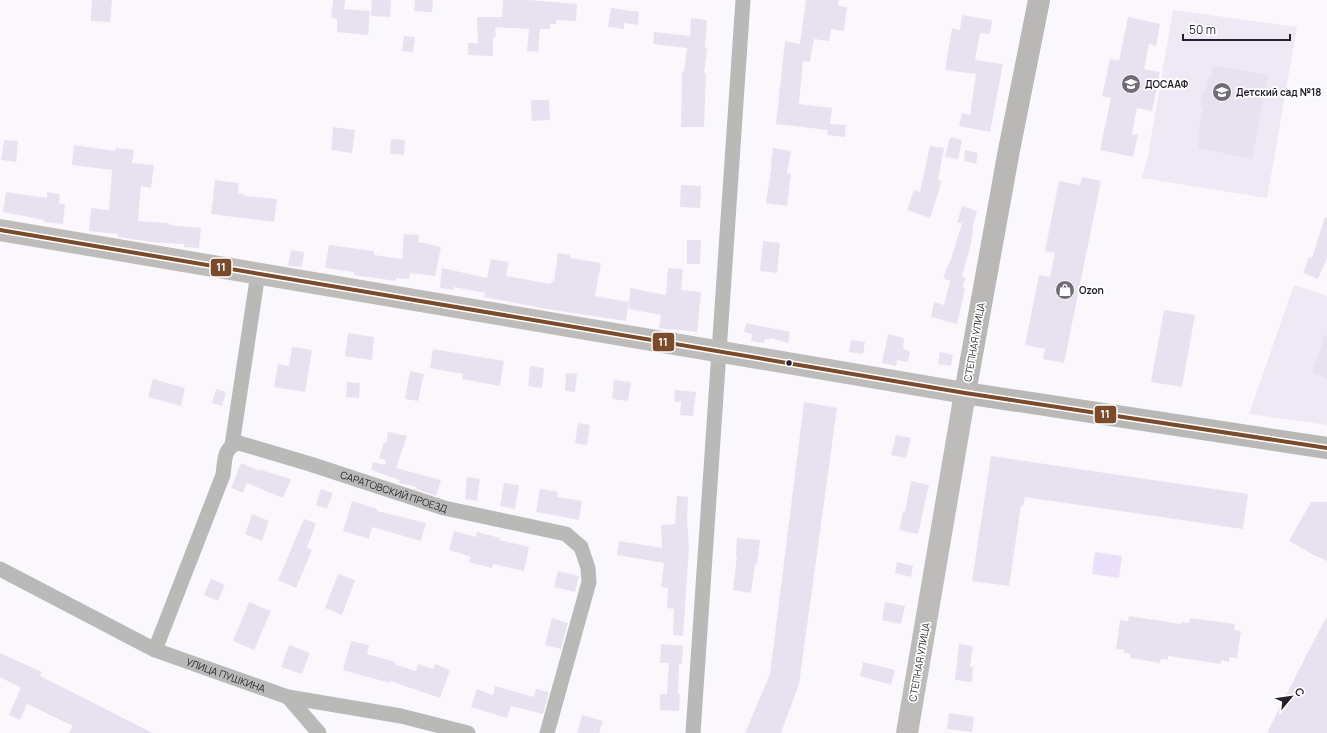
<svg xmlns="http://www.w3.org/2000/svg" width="1327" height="733" font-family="Manrope,sans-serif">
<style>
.built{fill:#eee9f4}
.green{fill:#ebe0f9}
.building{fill:#e8e2f0}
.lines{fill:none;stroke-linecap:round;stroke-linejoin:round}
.street{stroke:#b9bab7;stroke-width:15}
.secondary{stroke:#b9b8b7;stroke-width:22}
.primary{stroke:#bebcbb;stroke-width:22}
.bus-1-casing{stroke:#fff;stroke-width:7}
.bus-1{stroke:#7a4b2a;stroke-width:4}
.bus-dot{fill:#251f2c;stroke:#fff;stroke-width:1.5}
.labels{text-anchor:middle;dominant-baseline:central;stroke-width:3.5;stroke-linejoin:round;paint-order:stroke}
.poi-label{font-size:10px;font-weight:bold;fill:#251f2c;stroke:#fff;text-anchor:start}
.street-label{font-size:10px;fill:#251f2c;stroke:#fff}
.line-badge{stroke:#fff;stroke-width:1.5}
.badge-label{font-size:11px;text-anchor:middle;font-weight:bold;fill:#fff}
</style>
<rect width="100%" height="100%" fill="#faf8fd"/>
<path class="built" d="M1173 10 1297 27 1267 198 1142 178 1148 156Z
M1294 285 1327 296V425L1249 414Z"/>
<path class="green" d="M1095 552 1122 556 1119 578 1092 574Z"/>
<path class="building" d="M92 0H112L110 22 91 21Z
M333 0H345L344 9 370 11 368 35 337 32V19L331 18Z
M372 0H391L390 17 371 16Z
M415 0H433L432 12 414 11Z
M503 0H529L577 4 576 21 556 20V24H550V29H540L538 52 527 51 529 29 495 27 496 37H493V56L468 55V43H478L477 17H502Z
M806 0H839L838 6 847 7 844 31 831 29 829 41 814 39 810 62 803 61 799 104 832 108 830 124 846 125 845 137 827 135 828 130 776 124 785 41 800 44Z
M611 8 639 12 638 25 624 23V29L608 27Z
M962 15 992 20 990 34 980 33 975 60 1003 64 990 132 959 126 962 113 970 115 976 74 945 70 952 28 960 30Z
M1128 17 1160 24 1156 46 1149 44 1144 69 1160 72 1152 111 1137 108 1132 134 1138 135 1133 157 1100 150 1111 98 1102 96 1110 59 1119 61Z
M691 18 707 20 705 48H707L704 73H706L704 127H681L682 72H684L687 48 653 44 654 32 690 36Z
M404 36 415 37 413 52 402 51Z
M1213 65 1268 75 1252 159 1198 148 1200 134H1198L1203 107 1200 106 1202 91H1205L1208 78H1211Z
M531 100H549L550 120 532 121Z
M333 127 355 130 352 153 331 150Z
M950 137 962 140 958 159 945 157Z
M391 139 405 140 404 155 390 154Z
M4 140 18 141 16 162 1 160Z
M74 145 115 151 116 148 134 150 132 163 154 165 151 188 141 186 138 221 169 223V225L201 228 199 248 184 247V244L151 242 118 237V234L89 231 91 208 109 210 112 170 72 165Z
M930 146 944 148 938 180 942 181 930 218 907 210 914 190 920 192Z
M773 148 791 151 787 173 791 174 787 206 766 203 772 163H771Z
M965 150 978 153 976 164 964 161Z
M1082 177 1101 181 1064 363 1043 359 1045 349 1025 345 1039 275 1050 277 1055 253 1045 251 1059 181 1080 185Z
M215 180 239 183 238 193 245 194 244 196 277 199 274 222 211 214Z
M681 185 701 186 700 208 680 207Z
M6 192 47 198V192L60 194 59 204H65L63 224 44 222V220L3 212Z
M962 206 977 211 972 230H973L971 244 962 276 966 278 962 287 965 288 957 324 931 317 934 302 944 305 950 281 943 278 951 259 962 223H957Z
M1325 217 1327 218V258L1318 279 1303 273 1309 257 1312 258Z
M404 234 419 235 418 242 441 247 435 276 410 273 409 279 396 278V281L354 275V272L325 268 329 245 374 251V255L402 259Z
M687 240H701L700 264H687Z
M763 241 780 243 777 273 760 271Z
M291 250 304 252 302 267 288 266Z
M558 253 570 255V258L601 263 595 296 629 302 626 321 547 309 484 297 485 293 454 287V290L440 288 442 268 487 278 491 259 509 262 506 276 551 284 552 281H554Z
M668 268 683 269 681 290 701 292 697 332 671 329V330L659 328 661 315 629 309 630 288 666 295Z
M1164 310 1195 315 1182 387 1151 382Z
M746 323 790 332 788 343 770 338 769 340 765 339 764 343 751 341 752 334 744 332Z
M348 333 374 337 372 360 345 356Z
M888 334 904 338 903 349 910 351 908 362 897 360 896 366 882 363Z
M1325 335H1327V379L1312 373Z
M851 340 865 342 863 354 849 352Z
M292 347 312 350 305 392 274 387 278 364 289 366Z
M433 349 504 361 500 386 462 379 463 374 430 368Z
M940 352 953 355 951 366 938 364Z
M530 366 544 368 542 388 528 386Z
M410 371 424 374 418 401 405 399Z
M566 373 577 374 575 392 565 391Z
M153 379 185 388 181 406 148 397Z
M614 380 631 382 628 401 612 399Z
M347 382 360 383 359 398 346 397Z
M216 389 226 392 222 406 212 403Z
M675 390 696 392 693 416 680 415 681 402H674Z
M804 402 837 408 799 684 781 733H745L770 674Z
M578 423 590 425 587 445 575 443Z
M388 432 407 436 396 468 441 480 436 496 422 491 416 489 417 487 399 483 400 480 371 470 373 462 385 465 386 460 379 458 384 442 386 443Z
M896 435 911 438 906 458 891 455Z
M991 456 1248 494 1243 529 1025 497 1023 506H1021L1009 586 972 581Z
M241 463 260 471 261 470 291 479 283 498 247 483 243 493 231 488Z
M467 477 480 479 477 501 465 499Z
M911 481 929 485 918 534 899 530 903 511 905 512Z
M504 483 519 485 515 509 500 506Z
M321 489 333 493 327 509 316 505Z
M540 489 558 492 557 497 582 501 579 520 536 512Z
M677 496 688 497 687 519 689 547 683 636 673 635 674 609 667 608 668 588 661 587 664 563 617 555 619 541 662 548 661 525 675 524Z
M352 501 377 509V511L426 523 421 541 372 527 369 539 343 531Z
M1311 502H1327V561L1312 554 1289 541Z
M252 514 269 521 262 541 245 534Z
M304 519 316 523 307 548 312 550 296 588 278 580Z
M454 531 476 537 477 532 500 538 499 540 529 547 524 571 493 564 492 568 469 562 471 557 449 550Z
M737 538 760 540 757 565 755 564 751 593 733 590 737 556H736Z
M897 562 913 566 911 577 895 573Z
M558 571 579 576 575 592 554 587Z
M338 574 355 580 342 615 325 608Z
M211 579 225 585 218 601 204 595Z
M249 602 271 611 254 650 233 641Z
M885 602 905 606 901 624 882 620Z
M1129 616 1181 624V622L1189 623 1190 618 1235 624 1234 630 1241 631 1237 658 1229 657V662L1221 660V664L1168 656V660L1161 659 1160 663 1130 658V654L1124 653V650L1116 649 1120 620 1128 621Z
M1327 616V733H1267L1309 650Z
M552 618 568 623 561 649 545 645Z
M351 641 369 645 367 654 395 662 394 664 416 671 418 664 433 669 435 664 450 670 440 698 390 681V683L343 670Z
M661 644 683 646 682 664H679L678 694H680L679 711 660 710V694H667L669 663H660Z
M959 644 973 646 970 667H973L972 682 955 680Z
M289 645 310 653 302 674 281 667Z
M0 653 42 672 40 676 153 733H69L73 726 27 704 20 720 9 715 21 688 0 677Z
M863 662 895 670 891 685 860 676Z
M495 686 534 697 536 689 549 692 543 714 511 706 507 718 471 707 477 689 493 695Z
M949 713 974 717 972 732 947 729Z
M582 715 603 721 599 733H577Z"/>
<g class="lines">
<g class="street">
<path d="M232 445 258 273"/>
<path id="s1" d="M0 569 155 650 288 697 401 716 468 733"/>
<path id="s2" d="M155 650 223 475C225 461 223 447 239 443L310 464 444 508 566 534 581 547 588 568 589 582 547 733"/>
<path d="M288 697 319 733"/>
<path d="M693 733 743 0"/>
</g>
<path class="secondary" d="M1039 0 1009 150 965 393 1327 448"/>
<path class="primary" d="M0 230 965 393 907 733"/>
<g class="bus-1-casing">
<path id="bus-1" d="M0 230 965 393 1327 448"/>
</g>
<use href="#bus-1" class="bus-1"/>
</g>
<defs>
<g id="school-disc" transform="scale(1)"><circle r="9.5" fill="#706b75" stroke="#fff"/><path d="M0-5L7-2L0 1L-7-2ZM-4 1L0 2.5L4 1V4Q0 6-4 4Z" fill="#fff"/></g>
<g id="shop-disc" transform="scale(1)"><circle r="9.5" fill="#706b75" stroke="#fff"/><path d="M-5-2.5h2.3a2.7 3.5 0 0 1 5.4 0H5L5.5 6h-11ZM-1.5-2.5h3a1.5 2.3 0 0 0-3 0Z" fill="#fff"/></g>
</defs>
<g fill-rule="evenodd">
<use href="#school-disc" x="1131" y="84"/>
<use href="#school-disc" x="1222" y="92"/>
<use href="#shop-disc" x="1065" y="290"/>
</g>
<circle class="bus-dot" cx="789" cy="363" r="3.5"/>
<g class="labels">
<g class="poi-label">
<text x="1145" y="84">ДОСААФ</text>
<text x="1236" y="92">Детский сад №18</text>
<text x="1079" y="290">Ozon</text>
</g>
<g class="street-label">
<text transform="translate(974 342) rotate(-80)">СТЕПНАЯ УЛИЦА</text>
<text stroke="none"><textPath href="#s2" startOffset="389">САРАТОВСКИЙ ПРОЕЗД</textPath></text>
<text transform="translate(919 662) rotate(-80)">СТЕПНАЯ УЛИЦА</text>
<text stroke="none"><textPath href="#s1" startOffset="250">УЛИЦА ПУШКИНА</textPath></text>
</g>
</g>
<g class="line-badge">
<rect x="210" y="258" width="22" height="19" rx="4" fill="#7a4b2a"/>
<rect x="652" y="332" width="23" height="20" rx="4" fill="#7a4b2a"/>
<rect x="1094" y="405" width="23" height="19" rx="4" fill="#7a4b2a"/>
</g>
<g class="badge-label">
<text x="221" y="271">11</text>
<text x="663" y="346">11</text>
<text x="1105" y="418">11</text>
</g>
<g transform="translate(1291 697) rotate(61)" stroke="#ffffff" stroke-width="3" paint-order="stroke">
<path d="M0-3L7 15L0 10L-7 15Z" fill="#251f2c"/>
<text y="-6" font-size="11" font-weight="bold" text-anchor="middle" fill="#251f2c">С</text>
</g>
<path d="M1183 34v6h107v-6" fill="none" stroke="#251f2c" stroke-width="2"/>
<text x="1189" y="34" font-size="12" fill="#251f2c" stroke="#ffffff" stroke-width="3" paint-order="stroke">50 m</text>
</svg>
